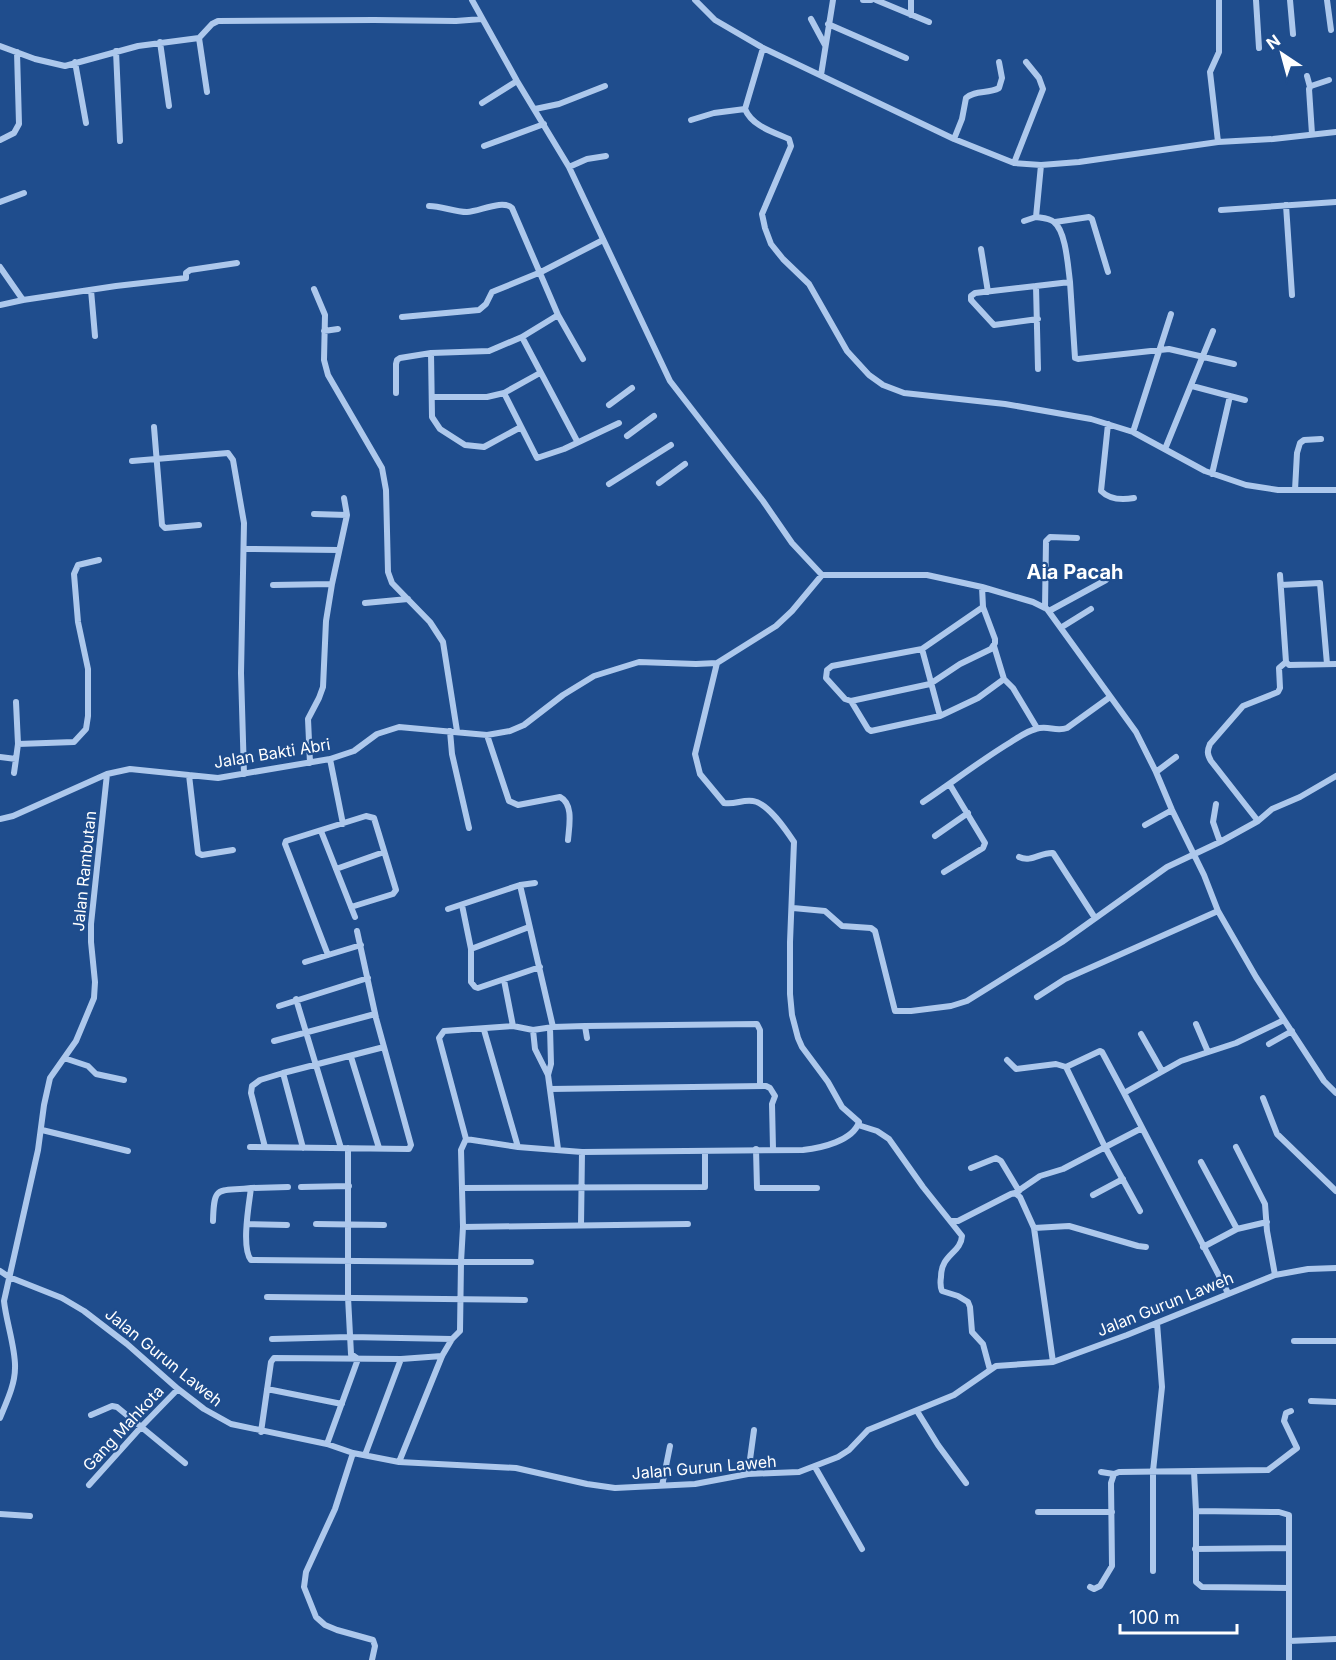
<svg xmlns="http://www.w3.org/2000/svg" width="1336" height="1660" font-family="Inter,sans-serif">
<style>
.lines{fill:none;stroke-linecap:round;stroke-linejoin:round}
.minor{stroke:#adc8ec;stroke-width:6}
.labels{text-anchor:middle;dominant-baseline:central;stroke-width:4.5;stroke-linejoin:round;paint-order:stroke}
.street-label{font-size:16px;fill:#fff;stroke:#1f4d8d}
.quarter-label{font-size:20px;font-weight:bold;fill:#fff;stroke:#1f4d8d}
</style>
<rect width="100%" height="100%" fill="#1f4d8d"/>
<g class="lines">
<path class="minor" d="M472 0 517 81 569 167 670 381 763 501 792 543 822 575H927L982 587 1033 602 1047 609 1136 732 1156 772 1172 810 1204 875 1218 911 1256 977 1324 1081 1336 1093
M695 0 715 20 763 48 954 139 1014 163 1041 165 1079 162 1218 142 1273 139 1336 132
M863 0H871
M876 0 929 22
M911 0V15
M1256 0 1259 48
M1290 0 1293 34
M1327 0 1331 30
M811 19 825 45
M828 24 906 58
M199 38 212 24 218 21 374 20 456 21 482 19
M160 42 169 106
M0 46 35 59 65 66 138 46 199 38 207 92
M763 48 745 109C752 126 773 132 789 139L791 146 762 214 765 228 771 244 783 259 809 284 847 351 869 375 883 385 904 393 1005 404 1091 419 1133 432 1205 471 1246 485 1278 490H1336
M116 51 120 141
M75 62 86 123
M821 75 833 0
M1307 76 1310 87
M482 103 517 81
M535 109 559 104 605 86
M691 120 714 113 745 109
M1312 134 1309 89 1311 86 1329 80
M954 139 962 119 966 98C975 90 988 94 999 88L1002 78 999 62
M0 140 14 133 19 124 17 52
M1218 142 1210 72 1219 52V0
M484 146 544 124
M1014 163 1043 89 1039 78 1026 62
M1041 165 1036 217C1042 218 1049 218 1054 222 1066 231 1068 267 1070 282
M569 167 587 159 606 156
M0 202 24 193
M1286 205 1292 295
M429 206C442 206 454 212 467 212 479 212 502 199 512 208L558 315 522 337 577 441
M1221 210 1336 202
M1024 221 1036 217
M1055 222 1089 217 1092 219 1108 272
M981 249 988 292
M0 267 23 300
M1036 286 975 293 971 296V300L994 325 1038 319
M314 289 325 315 324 360 328 375 382 468 386 490 388 572 392 583 430 622 443 642 457 731
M91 290 95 336
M0 305 23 300 116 286 186 278V273L190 270 237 263
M558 315 583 359
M402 317 479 310 486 304 492 292 541 272 603 240
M324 331 338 329
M431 353 432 417 440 429 465 445 484 447 521 427
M1038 369 1036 286 1070 282 1075 358 1078 359 1169 349 1234 364
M1192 386 1245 400
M396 393V364L397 360 400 358 431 353 489 351 522 337
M504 393 537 458 564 449 619 423
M433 397H487L504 393 540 373
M609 405 632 388
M1108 424 1101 491C1110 500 1123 500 1134 498
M154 427 162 525 165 528 199 525
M1133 432 1171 314
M627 436 654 416
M1165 449 1213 331
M132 461 228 453 233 460 244 523 241 673 244 774
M1212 474 1230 396
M659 483 685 464
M609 484 671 445
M1295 490 1297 453 1300 443 1304 440 1321 439
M314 514 347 515
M245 549 339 550
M1280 575 1286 662 1289 665 1336 664
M273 585 332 584
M1281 585 1320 583 1327 664
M365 603 408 599
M1045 608 1046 541 1050 537 1077 538
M1049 611 1106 580
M1062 627 1091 609
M994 646 1004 679 1013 688 1037 728
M922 649 832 666 827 670 826 678 845 699 851 701 868 729 871 731 940 716 978 698 1004 679
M851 701 930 684 960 664 991 649 995 643V639L983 607 982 587
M16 702 18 744 16 759
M940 716 922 649 983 607
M450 731 452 754 469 828
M487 735 509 801 518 805 560 797C574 804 569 827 568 840
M18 744 74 742 86 729 88 716V669L78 622 74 574 78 565 99 560
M0 757 16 759 14 773
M330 759 343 824
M310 763 308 719 319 698 323 687 326 621 332 584 347 515 344 498
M1156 772 1176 757
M189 775 198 853 202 855 233 850
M923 802C953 782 981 760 1011 742 1019 737 1027 731 1036 729 1047 725 1056 732 1067 728L1110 697
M1216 804 1213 822 1220 842
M0 819 13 816 107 774 130 769 218 778 330 759 354 751 377 734 399 727 487 735 510 731 524 725 563 695 594 676 639 662 696 664 717 663 776 626 792 611 822 575
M1258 821 1211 761C1207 754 1207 751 1210 744L1243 706 1278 692 1280 688 1279 668 1286 662
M1145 825 1172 810
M321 831 355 917
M935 836 968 813
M1019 857C1031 863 1041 852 1053 853L1095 918
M336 869 384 852
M944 872 983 848 985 843 950 785
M462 905 471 949 529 927
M793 908 825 911 842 926 871 928 875 931 895 1011H911L951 1006 967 1001 1062 942 1167 867 1220 842 1258 821 1272 809 1300 797 1336 776
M448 909 520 885 535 883
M471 949V982L475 987 478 988 540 967
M328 955 285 844 286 841 366 816 374 818 396 890 393 894 351 907
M305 962 361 945
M504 980 513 1026
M1037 997 1065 979 1218 911
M296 999 341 1148
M279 1006 368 978
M1196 1024 1208 1052
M585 1026 757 1024 760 1030V1085
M553 1027 585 1026 587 1038
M550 1028 551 1064 548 1075 558 1149
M484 1030 518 1147
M533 1030 535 1049 548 1075
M1141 1034 1162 1071
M274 1041 375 1014
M1269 1044 1292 1031
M351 1057 379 1148
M64 1058 88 1066 96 1074 124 1080
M1007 1060 1016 1069 1056 1064 1066 1067 1105 1147 1140 1211
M1066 1067 1100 1051 1102 1052 1124 1093
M283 1073 303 1148
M550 1089 766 1086 770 1088 775 1096 772 1104 773 1149
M1263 1098 1277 1134 1336 1191
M858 1125 877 1131 889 1139 923 1187 962 1236C961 1253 941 1254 941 1277 940 1283 940 1286 942 1291L958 1296 968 1302 970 1307 972 1332 983 1344 990 1370
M42 1130 128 1151
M466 1139 518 1147 582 1152 803 1150C821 1148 853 1141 859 1122L842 1107 828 1082 802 1047 798 1038 792 1015 790 994V942L794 842C786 830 768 803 753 801 743 799 735 805 724 803L700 774 695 754 717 663
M250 1147 409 1149 411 1145 376 1018 357 931
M265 1147 251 1093 252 1086 260 1080 283 1073 384 1047
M1236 1147 1265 1204 1267 1231 1275 1275
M756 1149 757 1188H817
M1201 1162 1237 1229
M971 1168 996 1158 1001 1161 1019 1191
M288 1187 251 1188C249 1204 241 1248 251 1260L461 1262 463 1227 461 1150 466 1139 439 1038 444 1031 513 1026 533 1030 553 1027 520 885
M301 1187 349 1186
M463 1188 705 1187V1151
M1015 1193 1040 1176 1063 1169 1142 1128
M1093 1195 1123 1179
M213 1221C214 1184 217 1192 251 1188
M951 1221H958L1011 1194 1015 1193 1020 1197 1034 1228 1053 1362
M248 1224 287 1225
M316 1224 384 1225
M581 1225 582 1152
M463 1227 688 1224
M1034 1228 1069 1226 1138 1246 1146 1247
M1203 1247 1237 1229 1267 1222
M0 1271 9 1277 62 1298 84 1311 127 1344 178 1389 204 1409 231 1424 327 1444 353 1453 399 1462 516 1468 587 1484 615 1488 695 1484 748 1474 799 1472 838 1457 849 1450 868 1430 954 1395 996 1366 1053 1362 1127 1335 1275 1275 1308 1269 1336 1268
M1228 1293 1124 1093 1181 1061 1236 1043 1284 1020
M267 1297 525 1300
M272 1339 350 1337 452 1339
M1294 1341H1336
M267 1389 342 1404
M1311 1401 1336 1402
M917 1411 938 1445 966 1483
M91 1415 112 1406 117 1407 185 1463
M0 1418C6 1403 15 1385 15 1368 16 1350 6 1321 4 1301L38 1150 44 1105 50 1078 76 1041 94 998 95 982 91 942V924L107 774
M261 1432 271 1362 274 1358 401 1359 442 1356
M327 1444 358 1359 351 1354 348 1297V1148
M353 1453 335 1509 306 1572 304 1587 316 1617 325 1625 337 1630 373 1640 375 1646 372 1660
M365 1455 401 1359
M399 1462 442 1356 452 1339 460 1331 461 1262H531
M815 1467 862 1549
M1194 1471 1196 1511V1582L1202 1587 1289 1588
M1101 1472 1114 1474
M748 1474 754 1430
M89 1485 142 1426 178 1389
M662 1486 670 1446
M1196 1511 1279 1512 1289 1515V1660
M1038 1512H1112
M0 1514 30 1516
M1195 1549 1289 1548
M1153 1571V1471L1162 1387 1157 1323
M1090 1587 1094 1589 1100 1586 1112 1566 1111 1483 1114 1474 1119 1472 1268 1470 1297 1448 1284 1421 1286 1413 1291 1411
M1289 1641 1336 1639"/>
</g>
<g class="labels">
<g class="street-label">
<text transform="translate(272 753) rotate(-9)">Jalan Bakti Abri</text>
<text transform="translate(84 871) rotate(-84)">Jalan Rambutan</text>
<text transform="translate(1165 1304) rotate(-22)">Jalan Gurun Laweh</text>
<text transform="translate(164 1357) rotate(39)">Jalan Gurun Laweh</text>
<text transform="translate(123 1428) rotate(-47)">Gang Mahkota</text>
<text transform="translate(704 1467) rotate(-5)">Jalan Gurun Laweh</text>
</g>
<g class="quarter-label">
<text x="1075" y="572">Aia Pacah</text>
</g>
</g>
<g transform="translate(1282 54) rotate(324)" stroke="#1f4d8d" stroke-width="4.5" paint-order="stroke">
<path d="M0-4.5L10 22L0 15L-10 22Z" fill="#ffffff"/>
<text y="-9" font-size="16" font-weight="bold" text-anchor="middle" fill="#ffffff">N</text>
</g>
<path d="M1120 1624v9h117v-9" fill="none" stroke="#ffffff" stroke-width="3"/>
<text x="1129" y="1624" font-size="18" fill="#ffffff" stroke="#1f4d8d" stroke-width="4.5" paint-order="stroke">100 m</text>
</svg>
